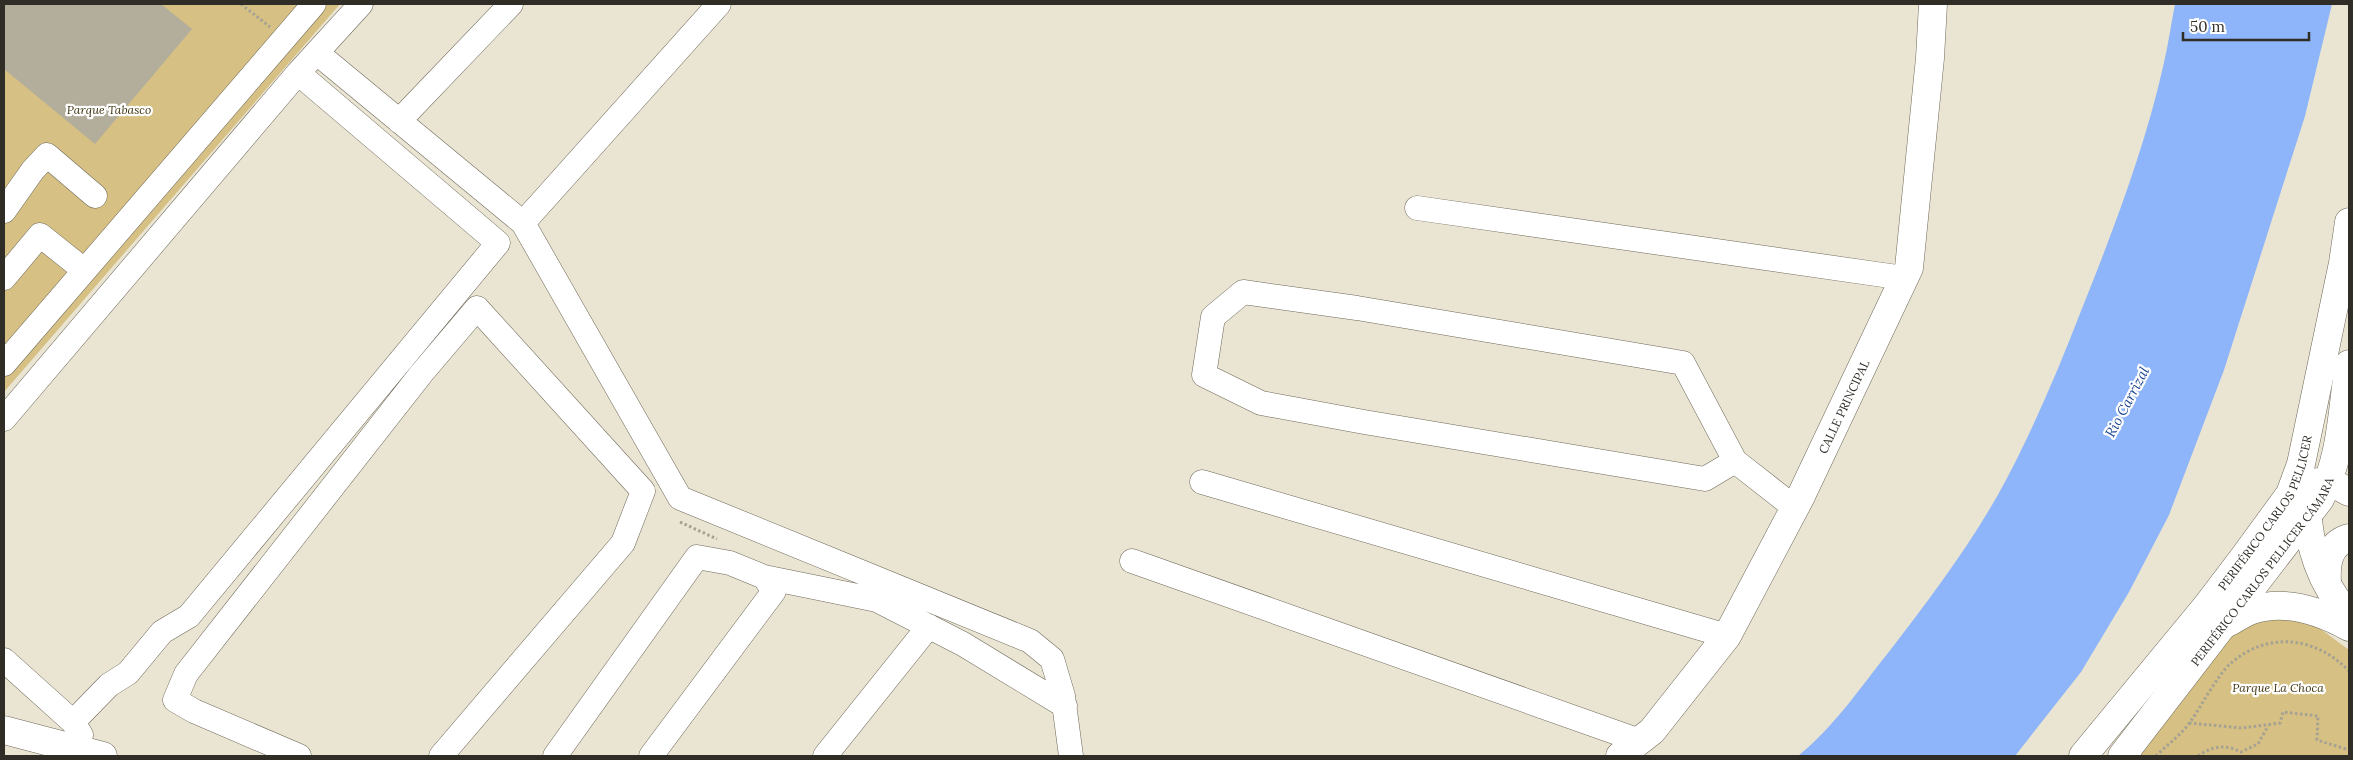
<svg xmlns="http://www.w3.org/2000/svg" width="2353" height="760" font-family="Lora,serif">
<style>
.green{fill:#d6c083}
.water{fill:#8eb5f9}
.building{fill:#b3ad9c}
.lines{fill:none;stroke-linecap:round;stroke-linejoin:round}
.minor-casing{stroke:#6f695a;stroke-width:25}
.major-casing{stroke:#6f695a;stroke-width:29}
.path{stroke:#a5a193;stroke-width:3;stroke-dasharray:2.5 2.5;stroke-linecap:butt}
.minor{stroke:#fff;stroke-width:24}
.major{stroke:#fff;stroke-width:28}
.labels{text-anchor:middle;dominant-baseline:central;stroke-width:4.5;stroke-linejoin:round;paint-order:stroke}
.park-label{font-size:12px;font-style:italic;fill:#423612;stroke:#fff}
.street-label{font-size:12px;fill:#2f2d26;stroke:#fff}
.water-label{font-size:14px;font-style:italic;fill:#1b4592;stroke:#fff}
</style>
<rect width="100%" height="100%" fill="#eae4d2"/>
<path class="green" d="M4 4H340L4 392Z
M2282 616 2318 627 2349 650V756H2135L2213 654 2241 627Z"/>
<path class="water" d="M2175 4H2332L2305 116 2224 370 2169 515 2129 592 2081 672 2015 756H1798C1833 728 1860 688 1888 653 1929 600 1975 539 2006 480 2035 425 2059 368 2081 311 2112 234 2145 147 2163 67 2168 46 2171 25 2175 4Z"/>
<path class="building" d="M4 4H161L192 29 95 144 4 69Z"/>
<g class="lines">
<g class="minor-casing">
<path id="minor" d="M317 53 523 223 680 498 1030 641 1052 659 1063 696 1071 756
M399 121 511 4
M1417 208 1904 278
M4 211 33 170 47 155 95 196
M523 223 719 4
M4 278 40 235 84 270
M4 364 314 4
M4 419 298 73 361 4
M1735 461 1705 479 1364 422 1261 403 1204 375 1213 317 1243 292 1357 308 1683 363 1735 461 1795 508
M1202 482 1727 636
M1132 561 1640 741
M764 577 877 600 963 644 1065 706
M4 660 73 722 81 735
M73 722 109 685 128 673 162 632 189 616 498 243 298 73
M299 756 194 711 175 700 186 674 421 374 477 308 643 491 623 543 441 756
M555 756 697 557 730 563 764 577 774 591 651 756
M825 756 929 626"/>
</g>
<g class="major-casing">
<g id="major">
<path d="M2311 483 2329 481 2349 492"/>
<path d="M2307 505C2308 545 2321 585 2349 615"/>
<path d="M2327 583C2326 564 2328 544 2349 538"/>
<path d="M2227 623C2235 619 2243 613 2252 610 2285 599 2320 611 2349 627"/>
<path d="M4 730 103 756"/>
<path id="s1" d="M1620 756 1652 731 1727 636 1800 498 1909 268 1930 58 1933 4"/>
<path id="s2" d="M2083 756 2206 607 2244 557 2290 494 2301 464 2343 263 2349 222"/>
<path id="s3" d="M2122 756 2320 499C2342 457 2342 410 2349 364"/>
</g>
</g>
<path class="path" d="M241 4 270 27
M680 522 717 539
M2189 723 2242 728 2280 723 2283 712 2318 716 2317 740 2349 750
M2156 756C2167 745 2182 734 2191 721 2202 705 2217 676 2230 664 2267 631 2315 636 2349 671
M2198 756C2212 746 2226 744 2241 752L2258 744 2268 726"/>
<use href="#minor" class="minor"/>
<use href="#major" class="major"/>
</g>
<g class="labels">
<g class="park-label">
<text x="109" y="109">Parque Tabasco</text>
<text x="2278" y="687">Parque La Choca</text>
</g>
<g class="street-label">
<text stroke="none"><textPath href="#s1" startOffset="419">CALLE PRINCIPAL</textPath></text>
<text stroke="none"><textPath href="#s2" startOffset="306">PERIFÉRICO CARLOS PELLICER</textPath></text>
<text stroke="none"><textPath href="#s3" startOffset="232">PERIFÉRICO CARLOS PELLICER CÁMARA</textPath></text>
</g>
<g class="water-label">
<text transform="translate(2127 402) rotate(-62)">Rio Carrizal</text>
</g>
</g>
<rect width="2353" height="760" fill="none" stroke="#2f2d26" stroke-width="10"/>
<path d="M2183 32v8h126v-8" fill="none" stroke="#2f2d26" stroke-width="2.5"/>
<text x="2190" y="32" font-size="15" fill="#2f2d26" stroke="#ffffff" stroke-width="4" paint-order="stroke">50 m</text>
</svg>
